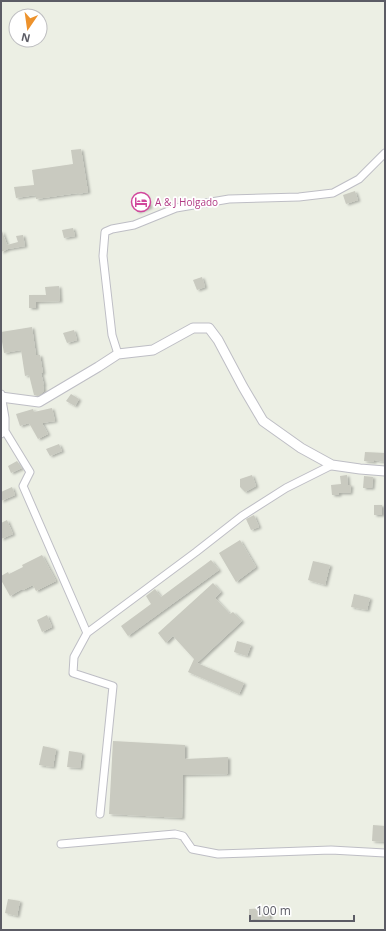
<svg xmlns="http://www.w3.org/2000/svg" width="386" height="931" font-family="'Open Sans',sans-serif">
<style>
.building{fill:#c9cac0;filter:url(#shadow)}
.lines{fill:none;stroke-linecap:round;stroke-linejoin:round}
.minor-casing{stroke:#bebec5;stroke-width:9}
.tertiary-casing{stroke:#bebec5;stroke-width:11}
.minor{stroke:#fff;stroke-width:7}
.tertiary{stroke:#fff;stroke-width:9}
.labels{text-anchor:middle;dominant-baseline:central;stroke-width:3.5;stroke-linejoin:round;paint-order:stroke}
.hotel-label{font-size:10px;fill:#b23c85;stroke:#fff;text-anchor:start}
</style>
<defs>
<filter id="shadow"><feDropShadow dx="2.5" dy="1.5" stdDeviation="1" flood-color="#0004"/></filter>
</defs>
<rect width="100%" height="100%" fill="#ecefe4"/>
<path class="building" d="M81 149 88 192 78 194V193L36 199V195L16 198 14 187 34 185 32 170 73 164 71 150Z
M355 191 358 200 346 204 343 195Z
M146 194 150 207 137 212 132 200Z
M73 228 75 236 64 238 62 230Z
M2 231 7 245 18 242 16 236 23 235 25 246 8 249 1 252V232Z
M202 277 205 287 197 290 193 280Z
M59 286 60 301 36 302V308H29V295H46L45 287Z
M32 327 36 355H40L43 373H41L44 385H43L44 391 38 396 34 395 29 375 25 376 21 350 4 353 1 336V332Z
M74 330 77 340 67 343 63 333Z
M71 394 79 399 75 406 66 401Z
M52 408 55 421 42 423 48 434 38 439 29 423 20 426 16 414 33 409 34 412Z
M59 444 62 451 50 456 46 449Z
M365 452 385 453V462L374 460V462L364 461Z
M17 461 22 468 11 473 8 466Z
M252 475 256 486 245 492 240 487V479Z
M347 475 348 485H351L350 493H339V495H332L331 485 341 484 340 476Z
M364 476 373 477 372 488H363Z
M12 487 15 495 1 501V492Z
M374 505H382V515H374Z
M254 515 259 527 251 530 246 519Z
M7 520 13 534 1 539V523Z
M240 540 256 567 236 582 219 553Z
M42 555 56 581 36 591 33 585 23 590 22 589 10 596 1 580V576L8 572 9 574 23 567 22 565Z
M211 560 219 570 128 636 121 626 151 604 146 596 155 589 161 597Z
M313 561 330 565 325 585 308 580Z
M213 583 221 592 215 598 230 614 233 612 242 621 197 663 244 683 239 694 188 672 194 659 173 636 166 643 158 633Z
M354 594 370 598 367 610 351 607Z
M47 615 52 627 42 632 37 620Z
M237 641 251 645 247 656 234 652Z
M113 741 185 745V759L228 757V774L183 775 182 818 109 814Z
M43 746 56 749 53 767 39 765Z
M69 751 82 753 80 768 67 767Z
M373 825 385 826V842L372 841Z
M8 899 20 901 17 916 5 913Z
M269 908 270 918 249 919V909Z"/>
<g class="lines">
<g class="minor-casing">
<path id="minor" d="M118 354 112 335 103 256 105 232 112 229 134 225 176 208 229 199 299 197 333 193 359 179 385 153
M1 394 5 418V431L1 434
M5 431 30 472 23 486 87 633 74 657 73 673 113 686 100 814
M87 633 196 552 242 516 286 488 332 465
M61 844 175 834 183 836 192 849 218 854 331 850 385 853"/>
</g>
<g class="tertiary-casing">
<path id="tertiary" d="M1 397 39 402 98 367 118 354 153 350 193 328H209L218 340 243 387 263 421 301 448 332 465 360 469 385 471"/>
</g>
<use href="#minor" class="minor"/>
<use href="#tertiary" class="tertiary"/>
</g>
<defs>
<g id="hotel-ring" transform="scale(1)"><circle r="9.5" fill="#fff" stroke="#d1479c" stroke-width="1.5"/><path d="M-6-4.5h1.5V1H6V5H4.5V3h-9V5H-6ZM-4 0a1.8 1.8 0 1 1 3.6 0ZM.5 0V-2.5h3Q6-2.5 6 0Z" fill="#d1479c"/></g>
</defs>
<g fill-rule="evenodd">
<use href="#hotel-ring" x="141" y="202"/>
</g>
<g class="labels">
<g class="hotel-label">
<text x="155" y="202">A &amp; J Holgado</text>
</g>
</g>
<rect width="386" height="931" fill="none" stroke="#5c5c65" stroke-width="4"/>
<g transform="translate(28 28) rotate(193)"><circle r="19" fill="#ffffff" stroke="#bebec1"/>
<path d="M0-3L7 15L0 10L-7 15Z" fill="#ed922c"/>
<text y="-6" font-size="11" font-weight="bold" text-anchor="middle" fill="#5c5c65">N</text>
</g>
<path d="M250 915v6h104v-6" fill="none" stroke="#5c5c65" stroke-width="2"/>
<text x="256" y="915" font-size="12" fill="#5c5c65" stroke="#ffffff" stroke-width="3" paint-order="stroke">100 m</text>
</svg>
